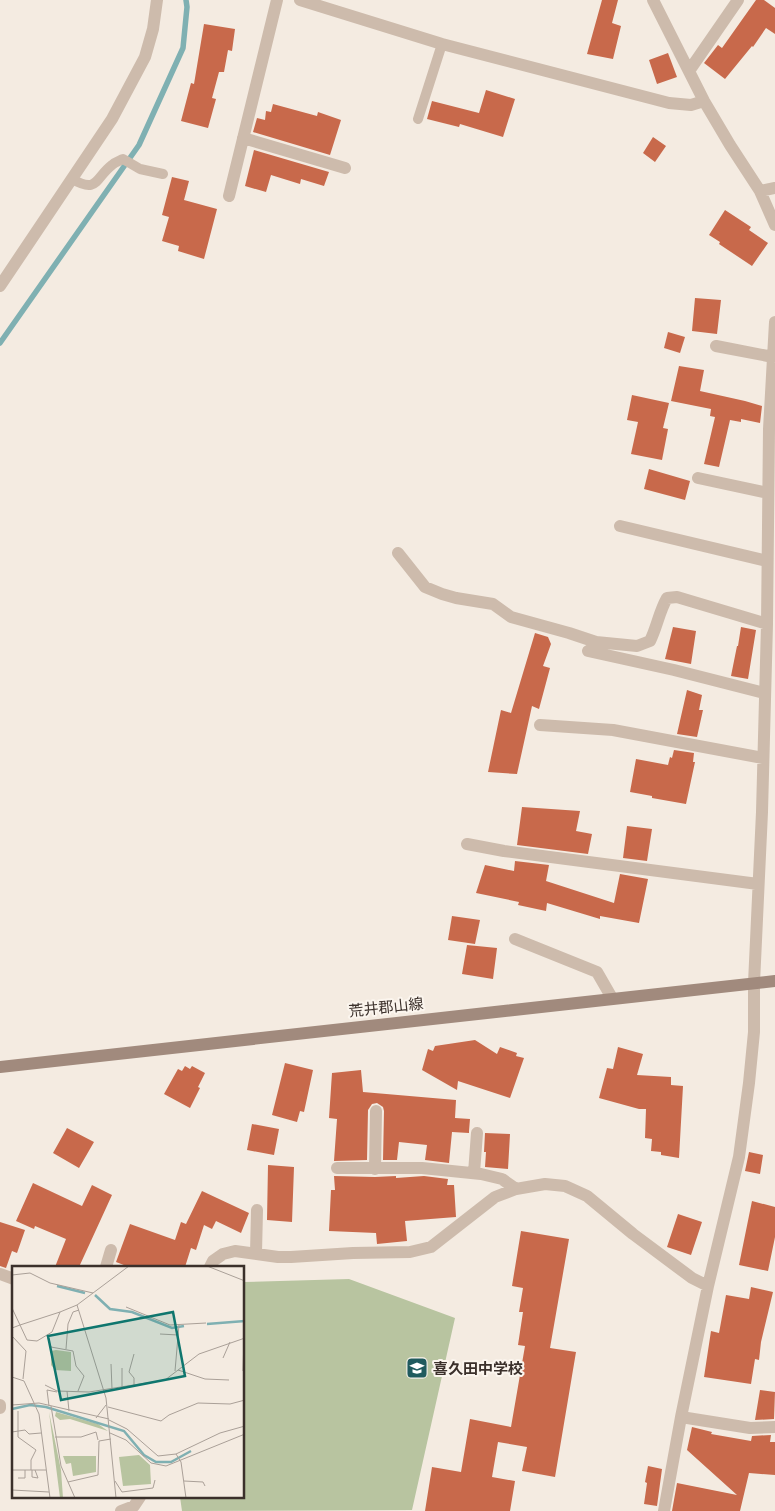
<svg xmlns="http://www.w3.org/2000/svg" width="775" height="1511" font-family="Manrope,'Noto Sans JP',sans-serif">
<style>
.green{fill:#b8c4a0}
.lines{fill:none;stroke-linecap:round;stroke-linejoin:round}
.stream{stroke:#7fb0b2;stroke-width:5.5}
.building{fill:#c8694b}
.service{stroke:#cdbbac;stroke-width:10}
.minor{stroke:#cdbbac;stroke-width:12}
.secondary{stroke:#a18a7d;stroke-width:12}
.labels{text-anchor:middle;dominant-baseline:central;stroke-width:4;stroke-linejoin:round;paint-order:stroke}
.street-label{font-size:15px;fill:#3b302b;stroke:#fbf5ee}
.poi-label{font-size:15px;font-weight:bold;fill:#3b302b;stroke:#fbf5ee;text-anchor:start}
.inset-river{fill:none;stroke:#7fb0b2;stroke-width:2.5}
.inset-road{fill:none;stroke:#aaa098;stroke-width:1}
.view{fill:#0f766e;fill-opacity:0.15;stroke:#0f766e;stroke-width:2.5}
.inset-edge{fill:none;stroke:#3b302b;stroke-width:2.5}
</style>
<rect width="100%" height="100%" fill="#f4ebe1"/>
<path class="green" d="M349 1279 455 1318 412 1510 182 1511 180 1497H244V1282Z"/>
<g class="lines">
<path class="stream" d="M0 343 139 145 183 48 187 7 186 0"/>
</g>
<path class="building" d="M602 0H618L612 23 621 26 613 59 587 54Z
M756 0H764L775 8V34L766 28 753 47 752 46 725 79 704 63 718 45 722 48Z
M204 24 235 29 232 51 228 50 224 72H219L212 98 216 99 208 128 181 121 191 83 194 84Z
M668 53 677 77 657 84 649 60Z
M486 90 515 99 503 137 460 124 459 127 427 119 432 101 479 113Z
M273 104 317 116 318 112 341 120 330 155 253 132 257 118 265 120 266 111 271 112Z
M653 137 666 146 655 162 643 153Z
M254 150 329 172 324 186 301 179 300 184 271 175 266 192 245 186Z
M172 177 189 181 184 200 217 209 204 259 178 251 179 246 162 241 169 217 162 215Z
M725 210 751 227 749 230 768 243 752 266 719 244 720 242 709 235Z
M695 298 721 300 717 334 692 331Z
M668 332 685 337 680 353 664 348Z
M679 366 704 370 700 391 745 401 762 406 760 423 741 419V422L730 420 719 467 704 464 715 417 710 416 711 409 671 401Z
M632 395 669 403 663 428 668 429 662 460 631 454 638 422 627 420Z
M649 469 690 481 685 500 644 489Z
M673 627 696 631 691 664 665 659Z
M741 627 756 630 748 679 731 676 737 646H738Z
M535 633 548 637 551 644 543 666 550 668 539 709 532 706 517 774 488 772 501 710 511 713Z
M687 690 702 695 699 710H703L697 737 677 734Z
M674 750 694 753 693 762H695L686 804 652 798V796L630 792 636 759 668 765 670 757 672 758Z
M522 807 580 811 576 831 592 834 588 854 517 845Z
M627 826 652 829 647 861 623 858Z
M515 861 549 865 546 881 614 903 620 874 648 879 639 923 600 916V919L547 903 546 911 518 905 519 902 476 893 485 865 514 871Z
M452 916 480 920 475 944 448 940Z
M467 945 497 948 493 979 462 974Z
M475 1040 497 1054 500 1047 517 1053 516 1056 524 1058 510 1098 458 1081 457 1090 422 1070 428 1049 433 1051 435 1046Z
M618 1047 643 1054 637 1075 671 1077V1085L683 1086 679 1158 661 1155V1152L651 1151 652 1139 645 1138 646 1109H639L599 1098 607 1068 613 1069Z
M285 1063 313 1070 304 1112 300 1111 297 1122 272 1115Z
M185 1066 190 1069 192 1066 205 1073 198 1087 200 1088 190 1108 164 1094 178 1069 182 1071Z
M361 1070 363 1092 456 1100 455 1118 470 1119 469 1131V1133L452 1132 449 1163 425 1160 427 1145 399 1142 397 1160H383L384 1111 383 1107 377 1103 372 1104 368 1110 367 1160 334 1161 337 1119 329 1118 332 1073Z
M252 1124 279 1129 274 1155 247 1150Z
M67 1128 94 1142 79 1168 53 1153Z
M485 1133 510 1134 508 1169 485 1167 486 1152H484Z
M749 1152 763 1155 760 1174 745 1171Z
M268 1165 294 1167 292 1222 267 1220Z
M334 1176 375 1177 396 1176V1178L424 1176 448 1179 447 1185H454L456 1217 405 1221 407 1241 377 1244 376 1233 329 1231 331 1190H335Z
M33 1183 82 1206 92 1185 112 1195 79 1267H55L66 1239 35 1226 34 1229 16 1221Z
M202 1191 249 1213 241 1233 216 1221 212 1229 204 1225 196 1250 191 1248 185 1267H129L116 1262 130 1224 175 1240 181 1222 186 1224Z
M752 1201 775 1207V1237L768 1271 739 1265Z
M678 1214 702 1222 691 1255 667 1247Z
M0 1222 25 1230 17 1253 12 1251 6 1268 0 1266Z
M521 1231 569 1239 550 1348 576 1352 555 1477 522 1471 527 1447 498 1442 492 1477 515 1481 510 1511H425L432 1467 461 1472 470 1419 511 1427 525 1346 518 1345 523 1312H519L523 1288 512 1286Z
M751 1287 773 1292 761 1342 759 1360 755 1359 751 1384 704 1377 711 1331 719 1333 726 1295 749 1299Z
M760 1390 775 1392 774 1419 755 1420Z
M692 1427 712 1432 711 1434 751 1441 752 1436 771 1435 770 1442H775V1475L749 1473 740 1511H672L677 1483 737 1495 687 1450Z
M648 1466 662 1469 657 1506 644 1504 647 1483 645 1482Z"/>
<g class="lines">
<path class="service" d="M418 119 442 44
M72 179C98 194 95 178 112 165 115 162 119 161 123 159L140 169 163 174"/>
<path class="minor" d="M300 0 442 44 669 103 691 105 704 101
M653 0 704 101 730 145 760 191 775 225
M689 71 738 0
M243 138 345 168
M760 191 775 188
M229 196 277 0
M0 286 112 119 145 57 153 29 157 0
M716 346 773 357
M698 478 768 493
M620 526 767 561
M398 553 425 587 442 594 456 598 493 604 511 617 569 633 596 642 637 646 650 641C657 627 659 612 667 598L677 597 767 624
M588 651 674 670 764 693
M540 725 613 730 763 758
M467 844 504 851 758 884
M515 939 597 972 612 998
M337 1168H422L481 1174 502 1179 516 1189
M375 1169 376 1111
M474 1173 477 1133
M256 1253 257 1210
M106 1267 111 1250
M210 1267 213 1261 223 1254 235 1251 278 1257H291L353 1253 410 1252 431 1247 495 1197 516 1189 545 1184 565 1186 587 1196 633 1234 692 1278 708 1286
M0 1274 14 1279
M0 1408V1405
M681 1417 750 1428 775 1427
M121 1511 134 1506 140 1497
M664 1511 681 1417 708 1286 739 1157 749 1083 754 1032V983L762 812 767 624 769 429 775 322"/>
<path class="secondary" d="M0 1067 775 981"/>
</g>
<defs>
<g id="school-square" transform="scale(1.125)"><rect x="-9" y="-9" width="18" height="18" rx="4" fill="#1f5a5e" stroke="#fbf5ee"/><path d="M0-5L7-2L0 1L-7-2ZM-4 1L0 2.5L4 1V4Q0 6-4 4Z" fill="#fff"/></g>
</defs>
<g fill-rule="evenodd">
<use href="#school-square" x="417" y="1368"/>
</g>
<g class="labels">
<g class="street-label">
<text transform="translate(386 1007) rotate(-6)">荒井郡山線</text>
</g>
<g class="poi-label">
<text x="433" y="1368">喜久田中学校</text>
</g>
</g>
<g transform="translate(12 1266)">
<rect width="232" height="232" fill="#f4ebe1"/>
<path d="M44 84 59 86V105L43 104 39 99V85ZM37 146 49 204 51 232H48ZM44 146 86 158 96 165 58 153 48 154 43 150ZM127 189 138 199 139 218 111 220 107 191ZM51 190H84V206L61 210 59 197 54 198Z" fill="#b8c4a0"/>
<path class="inset-river" d="M45 20 73 27M83 29 98 43 120 46 160 62 172 60M195 58 233 55M0 143 18 139 34 141 112 165 132 189 144 196H159L179 185"/>
<path class="inset-road" d="M195 0 233 15M0 9 18 7 38 17 81 27M65 39 94 132 104 232M114 41 158 59 194 57M0 42 8 59 48 46 65 39 117 0M0 62 8 59 15 74 25 75 40 66 48 46M148 68 166 69M0 70 14 85 11 113M35 70 39 81 61 85 64 100 72 110 66 125M54 83 56 58 61 46 67 44M122 88 117 106 122 112V119M211 92 218 76M99 98 100 123M110 102V121M166 104 193 113 217 114M163 105 167 59M231 105 232 72M0 111 12 115 27 148 38 232M33 119 45 125 77 126 153 114 187 88 233 72M55 125 57 145M0 139 27 137 97 153M37 140 35 124 45 126M39 140 49 200 56 216M96 141 149 155 157 149 186 137 218 138 233 134M6 145V171L24 184 19 194V204M84 152 94 139M97 154 115 163 146 190 164 188 169 196 174 232M0 166 13 164 17 168 29 167M98 167 114 174 139 197 154 200 233 168M43 171H69L84 166 86 174M164 188 208 167 233 160M0 204H34M20 204V211L26 212 23 204M6 212H13V204M103 215 110 226 141 222 143 214M172 215 191 216 193 220M0 224 37 226M63 232 56 216 86 209 87 175 99 173"/>
<path class="view" d="M161 46 173 110 49 134 36 70Z"/>
<rect width="232" height="232" class="inset-edge"/>
</g>
</svg>
